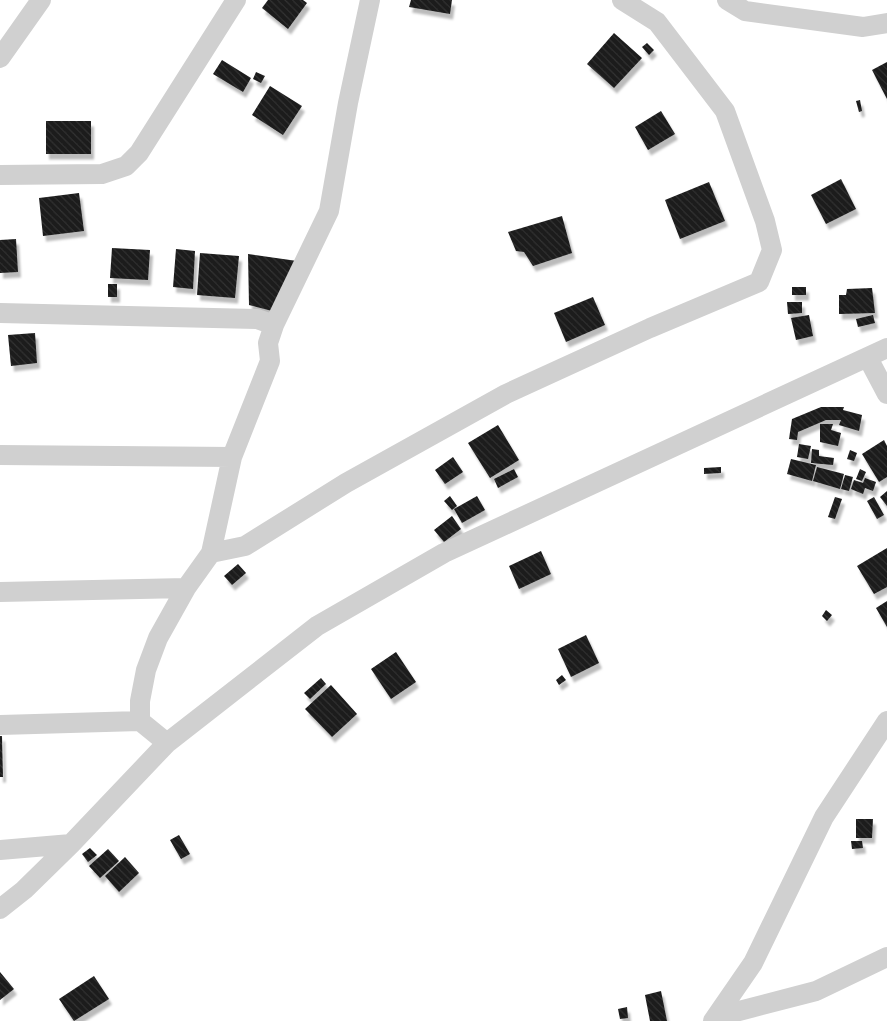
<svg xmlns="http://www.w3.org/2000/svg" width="887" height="1021" font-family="Inter,sans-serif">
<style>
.building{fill:url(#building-back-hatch);filter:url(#shadow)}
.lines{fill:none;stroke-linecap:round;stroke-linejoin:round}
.street{stroke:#d0d0d0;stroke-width:20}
</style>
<defs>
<pattern id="building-back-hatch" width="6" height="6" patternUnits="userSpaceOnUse" patternTransform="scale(1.25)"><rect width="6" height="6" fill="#1a1a1a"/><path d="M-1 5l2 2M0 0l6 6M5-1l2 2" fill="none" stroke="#333"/></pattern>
<filter id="shadow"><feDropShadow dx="3" dy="5.5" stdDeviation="1" flood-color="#0004"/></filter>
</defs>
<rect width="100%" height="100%" fill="#fff"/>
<path class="building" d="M268 0H303L307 3 288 29 262 8Z
M411 0H452L450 14 409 7Z
M614 33 642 58 614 88 587 64Z
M647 43 654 50 649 55 642 47Z
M222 60 251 78 243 92 213 74Z
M887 62V99L872 70Z
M256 72 265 76 261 83 253 79Z
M270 86 302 106 283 135 252 115Z
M860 100 862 111 859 112 856 101Z
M661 111 675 134 648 150 635 127Z
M46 121H91V154H46Z
M841 179 856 209 826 224 811 195Z
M709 182 725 221 680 239 665 200Z
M79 193 84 231 43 236 39 198Z
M562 216 572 253 533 266 524 252 516 251 508 232Z
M16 239 18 272 0 273V240Z
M112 248 150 250 148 280 110 278Z
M176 249 195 251 193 289 173 287Z
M200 253 239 256 235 298 197 295Z
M248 254 297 261 276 312 249 305Z
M108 284H117V297H108Z
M792 287H806V295H792Z
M872 288 875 313 839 314V295H846L847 289Z
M593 297 605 325 566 342 554 313Z
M787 302H802V313L788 314Z
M809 315 813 336 796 340 791 318Z
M873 315 875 323 858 327 856 319Z
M35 333 37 363 11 366 8 335Z
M821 407H844L843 410 862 415 859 431 839 425 841 420H826L798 432 797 440 789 439 792 419Z
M820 424H833L831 430 841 433 838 446 820 442Z
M498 425 519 460 490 478 468 443Z
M884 440 887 446V477L879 482 862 454Z
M799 444 811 446 808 459 797 457Z
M812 449 819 450V456L834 458 833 465 811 463Z
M850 450 857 453 854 461 847 459Z
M453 457 463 472 445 484 435 470Z
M791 459 816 465 812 481 787 474Z
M721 467V473L704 474V468Z
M817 467 844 474 840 489 813 481Z
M514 469 518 477 498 488 494 479Z
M860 469 866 472 862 481 856 479Z
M845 475 853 477 849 491 841 489Z
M865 478 876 482 873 491 865 488 863 494 851 489 854 480 863 483Z
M887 491V506L880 497Z
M450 496 457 506 452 510 444 501Z
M477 496 485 510 462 523 454 509Z
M835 497 842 499 835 519 828 517Z
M874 497 884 515 877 519 867 501Z
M452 516 461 529 444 542 434 530Z
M887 548V587L874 594 857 566Z
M541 551 551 574 519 589 509 566Z
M238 564 246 573 232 585 224 576Z
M887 601V627L876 608Z
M826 610 832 615 827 621 822 616Z
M586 635 599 663 571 677 558 649Z
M396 652 416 682 391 699 371 669Z
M562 675 566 680 559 685 556 680Z
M321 678 326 684 310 699 304 693Z
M331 685 357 714 332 737 305 709Z
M0 736H2L3 777H0Z
M856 819H873L872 838H856Z
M179 835 190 854 181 859 170 840Z
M851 841H862L863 848 852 849Z
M90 848 97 855 88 862 82 854Z
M108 849 119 861 100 878 89 866Z
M125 857 139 873 119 892 105 876Z
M0 972 14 989 0 1000Z
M94 976 109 999 74 1021 59 999Z
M661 991 667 1021H650L645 995Z
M627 1007 628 1018 620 1019 618 1009Z"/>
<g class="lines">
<path class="street" d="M727 0 745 11 863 27 887 23
M0 58 41 0
M0 175 102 174 126 166 139 153 236 0
M0 313 257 319 274 325 268 343 270 361 232 457 211 553 186 588 158 638 146 670 140 701V721L167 743
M274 325 329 211 348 103 370 0
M868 358 887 394
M0 455 232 457
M211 553 245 546 346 483 506 394 650 328 759 282 772 250 765 221 725 111 657 22 622 0
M0 592 186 588
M0 725 140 721
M0 850 71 844
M0 909 24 890 71 844 167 743 317 626 444 553 887 348
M716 1017 816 991 887 957
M713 1021 753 963 824 817 887 721"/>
</g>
</svg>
